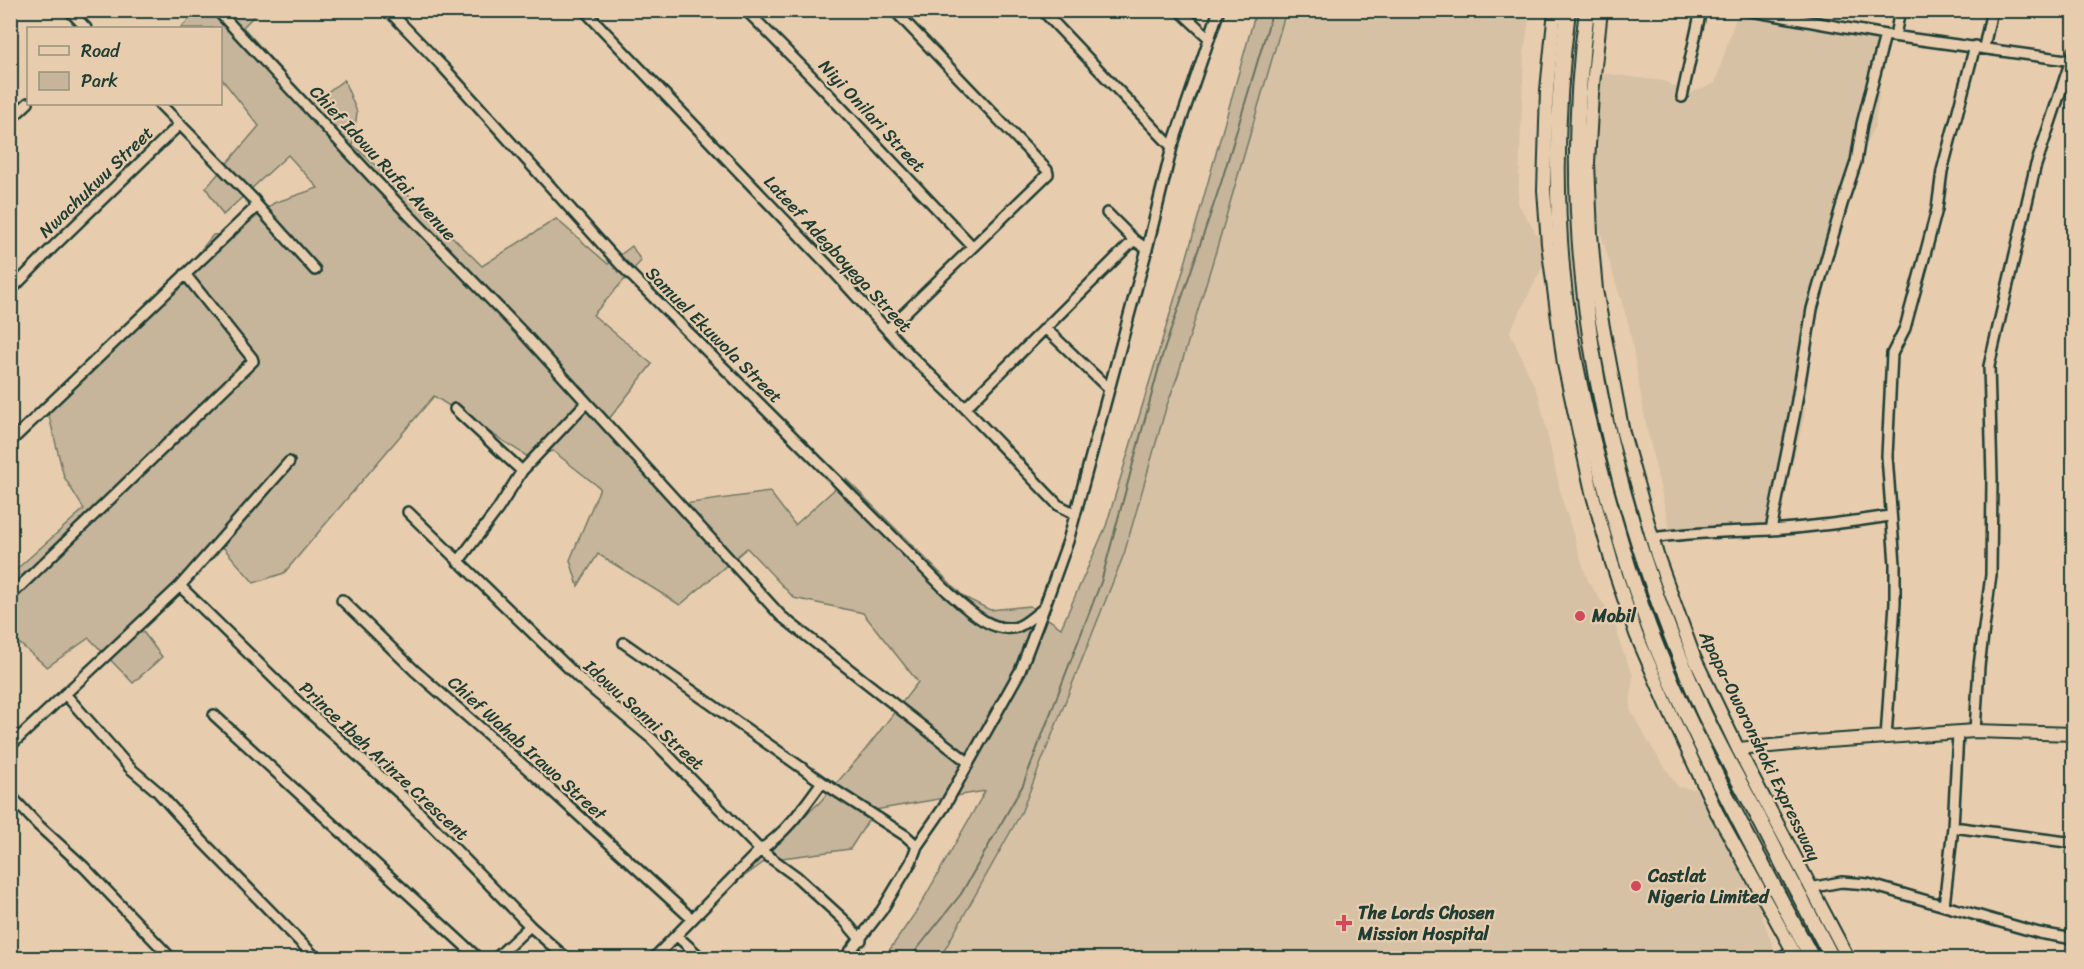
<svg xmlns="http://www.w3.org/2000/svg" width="2084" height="969" font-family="Sriracha,sans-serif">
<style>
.built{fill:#d6c1a4}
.green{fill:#c6b59a;stroke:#727967;stroke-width:1.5}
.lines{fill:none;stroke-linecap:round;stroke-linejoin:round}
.stream{stroke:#687160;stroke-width:2}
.minor-casing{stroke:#1f3d34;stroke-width:14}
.major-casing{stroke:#1f3d34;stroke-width:16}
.highway-casing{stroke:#1f3d34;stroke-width:18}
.minor{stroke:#e7cdae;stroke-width:9}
.major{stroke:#e7cdae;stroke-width:12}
.highway{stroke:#e7cdae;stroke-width:14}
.poi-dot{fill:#d1495b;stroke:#e7cdae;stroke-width:2}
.labels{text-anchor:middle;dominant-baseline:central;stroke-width:4.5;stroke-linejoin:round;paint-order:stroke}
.street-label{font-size:18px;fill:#1f3d34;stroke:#e7cdae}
.poi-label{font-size:18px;font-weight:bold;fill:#1f3d34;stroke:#e7cdae;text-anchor:start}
</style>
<rect width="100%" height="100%" fill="#e7cdae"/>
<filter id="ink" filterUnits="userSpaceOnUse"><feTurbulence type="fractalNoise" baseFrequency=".0167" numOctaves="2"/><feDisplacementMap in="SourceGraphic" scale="12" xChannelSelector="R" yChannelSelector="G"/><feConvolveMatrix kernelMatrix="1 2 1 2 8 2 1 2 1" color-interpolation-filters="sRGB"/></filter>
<g filter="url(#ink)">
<path class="built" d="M1286 11H1530L1524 53 1518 204 1549 254 1510 332 1539 397 1562 499 1588 581 1614 619 1621 647 1633 675 1630 709 1647 740 1678 787 1708 791 1753 890 1777 958H940L1021 813 1124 554 1166 408 1178 375 1216 251Z
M1738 11H1767L1887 32 1875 126 1870 134 1812 332 1804 418 1777 525 1672 539 1646 425 1629 326 1593 208 1592 130 1600 73 1664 81 1689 94 1715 83Z"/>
<path class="green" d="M199 11H259L243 27 311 104 344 80 357 112 353 145 421 206 482 266 556 219 608 264 632 246 641 261 593 315 652 364 609 419 684 504 770 492 795 525 846 479 964 597 990 610 1030 606 1061 628 1106 526 1183 271 1256 11H1286L1216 251 1178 375 1166 408 1124 554 1021 813 940 958H884L918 909 985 791 875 810 850 849 767 860 702 907 819 803 862 754 918 682 863 613 794 598 747 548 680 605 598 554 578 586 570 560 600 488 553 451 528 457 434 396 284 573 254 583 222 546 135 621 162 657 133 683 89 638 47 667 20 644 11 649 10 575 84 509 64 477 48 412 78 381 130 335 160 301 213 235 236 233 274 203 318 188 288 155 223 215 206 188 259 126 221 78 220 28H180Z"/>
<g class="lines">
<path class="stream" d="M910 958 961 894 1023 785 1101 582 1162 356 1221 183 1273 10"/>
<g class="minor-casing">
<path id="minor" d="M69 10 86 28
M217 10 375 180 527 337 781 616 968 762
M388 10 444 68 620 264 948 592C965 607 991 634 1017 627 1026 624 1036 614 1044 608
M584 10 826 263 910 355 965 408 1058 505 1074 513
M746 10 816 81 972 246
M1042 10 1172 147
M1179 10 1209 38
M1745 10 1885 35 2074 61
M1895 36 1900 10
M1984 47 1992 10
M1682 97 1701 10
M10 120 28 103
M256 204 315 270
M1107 213 1134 240
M10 291 52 248 180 124
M1045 328 1109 389
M887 330 1048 174 1047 170 894 10
M965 408 1134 240 1147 249
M455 409 522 471
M10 442 255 208V201L160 104
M408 512 579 678 652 739 760 850 797 877 843 919 861 940
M1771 530 1795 412 1812 309 1842 204 1856 162 1862 124 1885 35
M1652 538C1691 532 1731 532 1771 530 1811 527 1851 522 1890 516
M458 562 498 509 522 471 586 403
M180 586 300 704 407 800 530 926 566 958
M10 596 253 361 252 358 185 274
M342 600 415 671 538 778 691 918
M624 643 822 782 906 836 917 846
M65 694 130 768 157 791 203 842 316 958
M214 715 478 958
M1975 731 1979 666 1991 575 1992 478 1989 366 2035 168 2074 51
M1886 738 1895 603V564L1887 456 1892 354 1905 328 1927 247 1937 209 1942 171 1975 46
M10 746 180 586 289 462
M10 795 38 825 84 867 171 958
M1953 827 2074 843
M1810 888 1841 882 1868 884 2039 933 2074 939
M1944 906 1953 827 1958 733
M677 936 701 958
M10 955 14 958
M496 958 530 926
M654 958 760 850C787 832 804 807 822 782
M845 958 882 910 911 862 917 846 944 807 1020 671 1044 608 1068 541 1147 249 1172 147 1219 10
M1776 958 1794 952"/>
</g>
<g class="major-casing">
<path id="major" d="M1555 10 1547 90 1544 190 1548 244 1564 364 1592 492 1612 563 1636 634 1669 710 1717 813 1797 958
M1601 10 1592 94 1588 163 1591 234 1596 290 1623 433 1657 555 1694 657 1738 749 1848 958
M1738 749 1813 742 1975 731 2074 734"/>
</g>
<g class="highway-casing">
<path id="highway" d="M1568 10C1556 105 1554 201 1565 296 1573 364 1589 430 1608 497 1624 554 1641 612 1665 667 1709 767 1761 863 1812 958
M1587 10C1554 254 1603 487 1702 709 1719 746 1739 781 1758 816 1782 864 1808 911 1832 958"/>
</g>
<use href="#minor" class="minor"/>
<use href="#major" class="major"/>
<use href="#highway" class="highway"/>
</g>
</g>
<g class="poi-dot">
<circle cx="1580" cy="616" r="6"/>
<circle cx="1636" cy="886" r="6"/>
<path d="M1341 914h6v6h6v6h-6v6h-6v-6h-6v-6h6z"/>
</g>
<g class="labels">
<g class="street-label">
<text transform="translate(872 116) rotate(47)">Niyi Onilari Street</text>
<text transform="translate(383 163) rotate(47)">Chief Idowu Rufai Avenue</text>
<text transform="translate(96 182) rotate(-44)">Nwachukwu Street</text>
<text transform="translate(838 254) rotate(47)">Lateef Adegboyega Street</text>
<text transform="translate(714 335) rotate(45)">Samuel Ekuwola Street</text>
<text transform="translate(644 715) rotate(42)">Idowu Sanni Street</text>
<text transform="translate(1760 746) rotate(64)">Apapa-Oworonshoki Expressway</text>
<text transform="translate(527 748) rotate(42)">Chief Wahab Irawo Street</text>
<text transform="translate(384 761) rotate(43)">Prince Ibeh Arinze Crescent</text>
</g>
<g class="poi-label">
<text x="1592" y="616">Mobil</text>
<text x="1648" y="876">Castlat<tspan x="1648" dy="21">Nigeria Limited</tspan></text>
<text x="1358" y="913">The Lords Chosen<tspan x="1358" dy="21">Mission Hospital</tspan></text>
</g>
</g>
<rect width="2084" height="969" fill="none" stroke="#e7cdae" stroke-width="36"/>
<rect x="18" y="18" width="2048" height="933" fill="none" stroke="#1f3d34" stroke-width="2" filter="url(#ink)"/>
<rect x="27" y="27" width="195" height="78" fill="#e7cdae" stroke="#97937d" stroke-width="1.5"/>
<rect x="39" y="46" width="30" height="9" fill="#e7cdae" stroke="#97937d" stroke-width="1.5"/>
<text x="81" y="57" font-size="18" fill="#1f3d34">Road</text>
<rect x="39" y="72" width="30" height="18" fill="#c6b59a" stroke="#97937d" stroke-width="1.5"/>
<text x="81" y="87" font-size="18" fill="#1f3d34">Park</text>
</svg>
